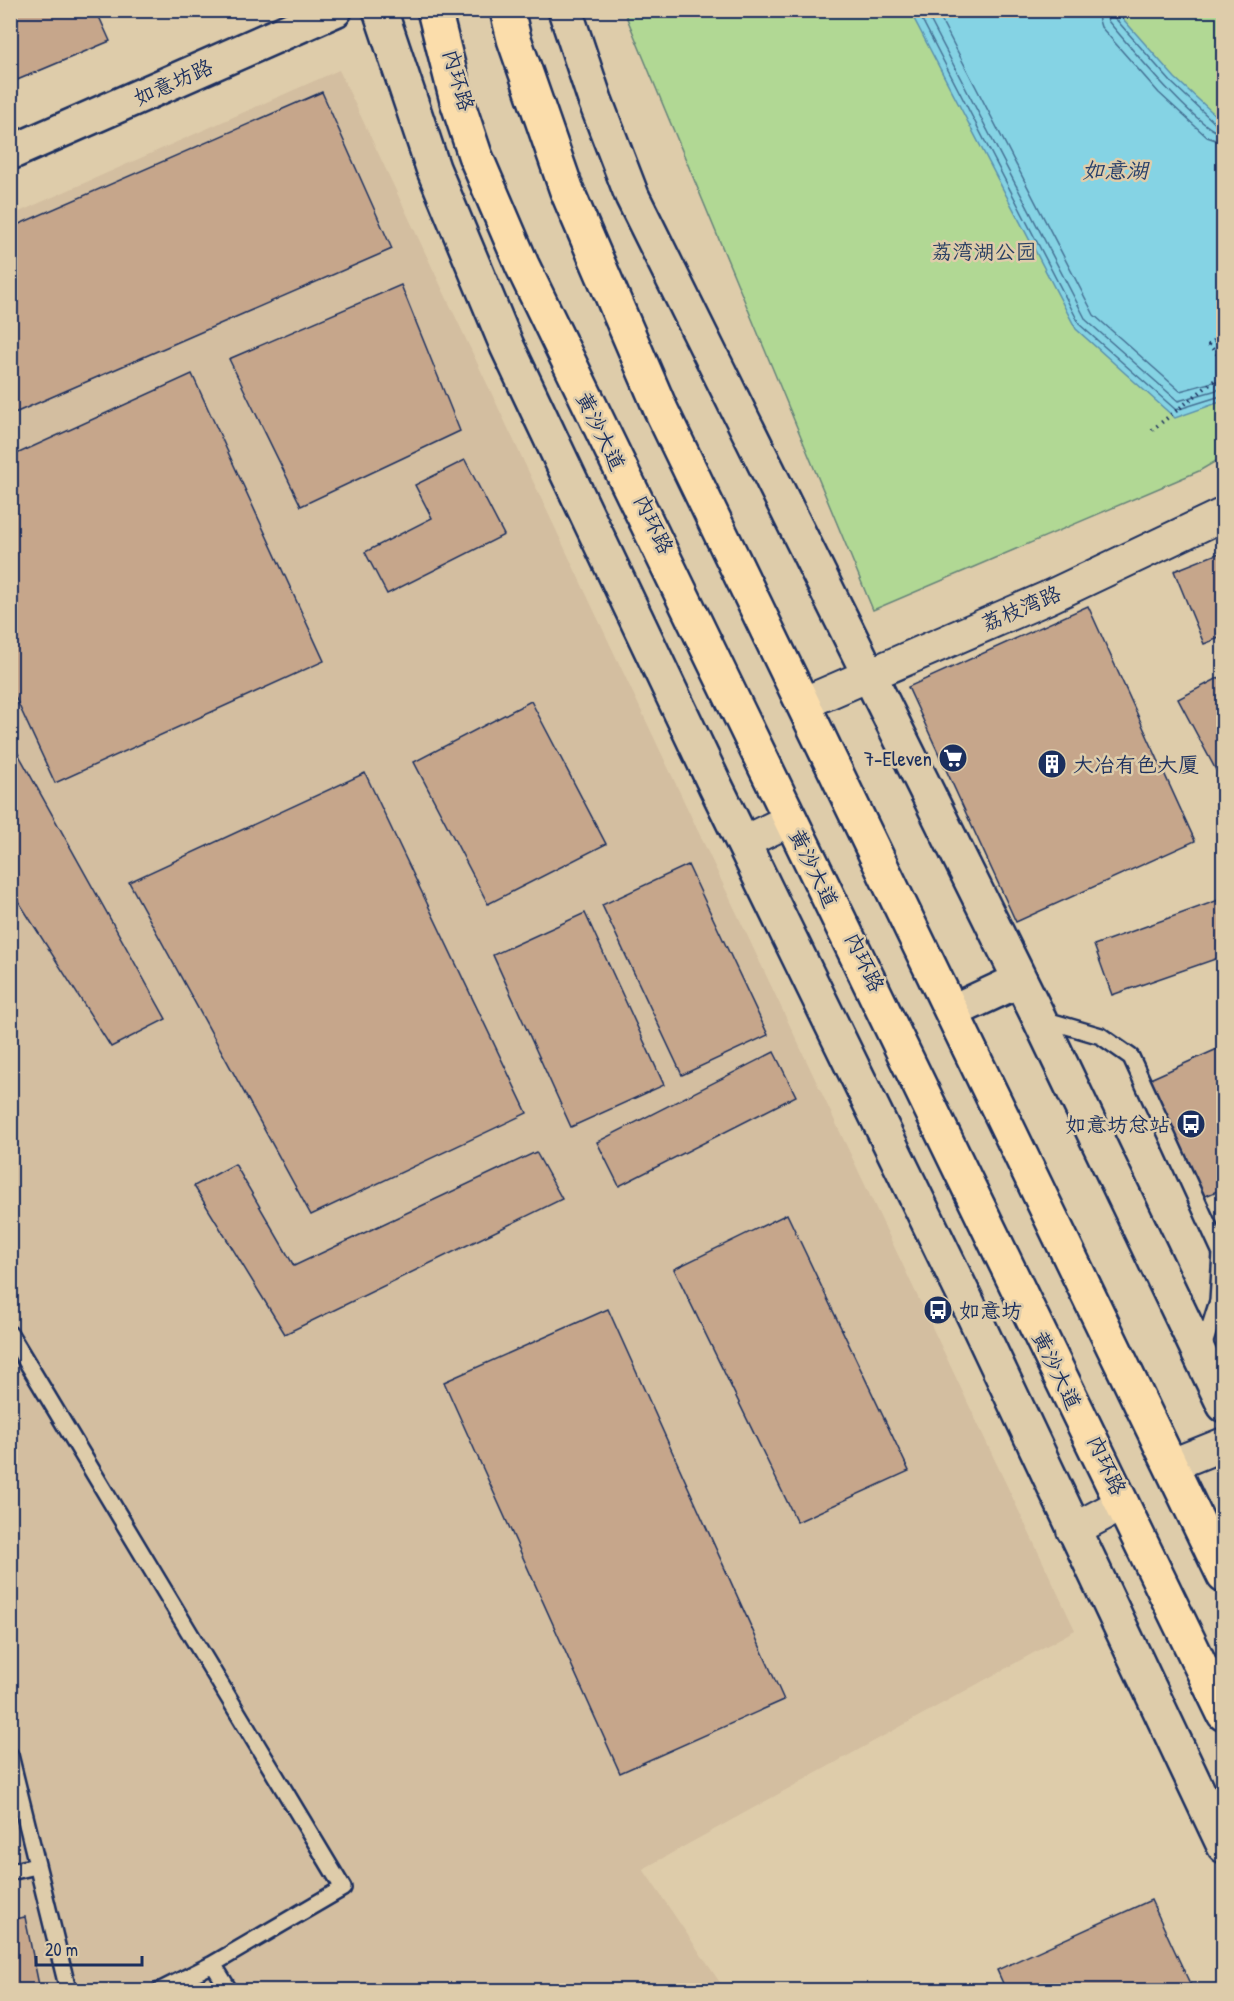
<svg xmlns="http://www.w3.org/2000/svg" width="1234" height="2001" font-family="'Patrick Hand','LXGW WenKai TC',sans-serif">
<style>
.built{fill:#d3bea0}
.green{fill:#b1d894;stroke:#668479;stroke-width:1.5}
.water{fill:#85d3e4;stroke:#5b91ae;stroke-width:1.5}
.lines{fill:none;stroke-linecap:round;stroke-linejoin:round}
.shore{stroke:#457194;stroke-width:1.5}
.building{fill:#c6a68b;stroke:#1b2f5e;stroke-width:1.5}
.service-casing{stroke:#1b2f5e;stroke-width:20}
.minor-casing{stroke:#1b2f5e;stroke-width:36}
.tertiary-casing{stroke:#1b2f5e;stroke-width:38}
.secondary-casing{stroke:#1b2f5e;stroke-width:38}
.trunk-casing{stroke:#1b2f5e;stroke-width:38}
.path{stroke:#1b2f5e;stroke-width:4;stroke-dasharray:1.5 4.5;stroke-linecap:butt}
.service{stroke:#deccaa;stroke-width:15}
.minor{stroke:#deccaa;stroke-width:32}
.tertiary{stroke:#deccaa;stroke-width:33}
.secondary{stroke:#deccaa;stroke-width:33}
.trunk{stroke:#fbddab;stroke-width:33}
.labels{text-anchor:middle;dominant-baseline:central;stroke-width:5;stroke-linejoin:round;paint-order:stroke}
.street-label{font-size:21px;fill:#1b2f5e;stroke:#deccaa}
.park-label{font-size:21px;fill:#2a4063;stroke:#deccaa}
.poi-label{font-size:21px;fill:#1b2f5e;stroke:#deccaa;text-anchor:end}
.water-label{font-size:22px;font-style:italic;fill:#263f6b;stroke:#deccaa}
</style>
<rect width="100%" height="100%" fill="#deccaa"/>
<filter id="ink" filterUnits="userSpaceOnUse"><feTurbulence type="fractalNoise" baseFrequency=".0167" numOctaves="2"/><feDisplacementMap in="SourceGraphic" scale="12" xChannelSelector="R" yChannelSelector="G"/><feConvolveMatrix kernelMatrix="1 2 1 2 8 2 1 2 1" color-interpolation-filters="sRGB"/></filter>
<g filter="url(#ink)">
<path class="built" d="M339 70 1075 1630 643 1869 725 1990H11L10 216Z"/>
<path class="green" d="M624 11H1223V457L1199 471 873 610Z"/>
<path class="water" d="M910 11H1116L1175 78 1223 122V401L1175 418 1076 329Z"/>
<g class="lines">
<path class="shore" d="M917 10 1080 325 1176 410 1224 395
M925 10 1086 320 1178 401 1224 388
M936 10 1094 315 1180 391 1224 379
M1096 10 1101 27 1159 93 1207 137 1224 143
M1105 10 1108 21C1126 42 1200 133 1224 134
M1112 10 1114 17 1171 82 1217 125 1224 126"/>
</g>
<path class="building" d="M10 10H96L110 41 10 83Z
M322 92 392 249 10 415V228Z
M401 285 460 431 301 506 229 359Z
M192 374 324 661 55 783 10 686V457Z
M465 460 504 535 387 594 365 552 432 518 415 485Z
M1224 551V636L1204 644 1174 571Z
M1088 606 1195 841 1016 922 908 687Z
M1224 675V769L1217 772 1178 699Z
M531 701 606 844 488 904 414 762Z
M10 739 166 1019 111 1047 10 888Z
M365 773 527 1113 311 1215 129 882Z
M688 865 768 1035 682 1075 602 905Z
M1224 898V956L1112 995 1094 945Z
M585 913 664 1085 571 1127 493 955Z
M1224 1046V1188L1201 1198 1148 1080Z
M774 1052 796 1096 619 1186 597 1142Z
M536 1152 562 1199 285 1334 194 1186 235 1164 294 1266Z
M787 1214 909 1471 797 1522 674 1269Z
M608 1309 784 1700 620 1773 444 1382Z
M1151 1900 1193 1990H1006L997 1970Z
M25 1917 40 1990H10V1920Z"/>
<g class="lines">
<g class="service-casing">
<path id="service" d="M1043 1019 1101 1036 1131 1057 1221 1253 1218 1301 1202 1351
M10 1334 343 1888 213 1964
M10 1755 68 1990
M10 1872 36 1866
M161 1990 213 1964 229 1990"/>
</g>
<g class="minor-casing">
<path id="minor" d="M816 698 1047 598 1224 514
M744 842 790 820
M1184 1460 1224 1444
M1073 1530 1122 1504"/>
</g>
<g class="tertiary-casing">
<path id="tertiary" d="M10 153 335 10"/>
</g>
<g class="secondary-casing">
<path id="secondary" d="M380 10 433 168 507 346 716 787 972 1312 1224 1846
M565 10 595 100 632 196 1039 1018 1224 1405
M964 1006 1020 980"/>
</g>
<g class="trunk-casing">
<path id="trunk" d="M434 10 457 101 475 155 522 265 1224 1714
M507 10 514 39 567 191 661 410 1224 1576"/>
</g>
<path class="path" d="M1224 333 1209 345 1224 361
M1152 430 1224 373"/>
<use href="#service" class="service"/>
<use href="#minor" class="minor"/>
<use href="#tertiary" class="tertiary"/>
<use href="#secondary" class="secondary"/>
<use href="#trunk" class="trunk"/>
</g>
</g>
<defs>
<g id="supermarket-disc" transform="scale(1.5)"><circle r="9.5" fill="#1b2f5e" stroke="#deccaa"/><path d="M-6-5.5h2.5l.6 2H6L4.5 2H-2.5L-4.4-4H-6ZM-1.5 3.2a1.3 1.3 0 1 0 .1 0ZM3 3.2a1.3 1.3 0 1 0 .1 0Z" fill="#fff"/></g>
<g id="building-disc" transform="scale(1.5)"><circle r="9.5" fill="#1b2f5e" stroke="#deccaa"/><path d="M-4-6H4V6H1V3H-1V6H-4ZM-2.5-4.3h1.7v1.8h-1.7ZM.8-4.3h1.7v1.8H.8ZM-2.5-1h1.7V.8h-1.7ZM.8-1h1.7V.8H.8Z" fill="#fff"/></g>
<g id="bus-disc" transform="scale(1.5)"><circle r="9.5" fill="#1b2f5e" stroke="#deccaa"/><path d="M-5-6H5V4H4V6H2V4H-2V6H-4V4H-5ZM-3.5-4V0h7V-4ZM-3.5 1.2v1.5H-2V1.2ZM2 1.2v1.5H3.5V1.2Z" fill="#fff"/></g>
</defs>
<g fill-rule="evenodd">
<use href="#supermarket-disc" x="953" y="758"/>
<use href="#building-disc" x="1052" y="764"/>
<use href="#bus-disc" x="1191" y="1124"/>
<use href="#bus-disc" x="938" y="1310"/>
</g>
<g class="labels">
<g class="street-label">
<text transform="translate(459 80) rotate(74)">内环路</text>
<text transform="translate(173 82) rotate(-24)">如意坊路</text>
<text transform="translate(601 431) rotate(64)">黄沙大道</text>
<text transform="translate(654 524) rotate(64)">内环路</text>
<text transform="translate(1021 608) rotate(-23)">荔枝湾路</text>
<text transform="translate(814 868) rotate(64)">黄沙大道</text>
<text transform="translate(865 962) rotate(64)">内环路</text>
<text transform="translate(1057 1370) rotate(64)">黄沙大道</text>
<text transform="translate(1107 1465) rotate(65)">内环路</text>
</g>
<g class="park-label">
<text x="984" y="251">荔湾湖公园</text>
</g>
<g class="poi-label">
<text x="932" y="758">7-Eleven</text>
<text x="1073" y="764" text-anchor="start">大冶有色大厦</text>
<text x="1170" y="1124">如意坊总站</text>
<text x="959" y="1310" text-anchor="start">如意坊</text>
</g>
<g class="water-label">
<text x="1115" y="170">如意湖</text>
</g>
</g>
<rect width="1234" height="2001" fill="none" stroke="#deccaa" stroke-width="36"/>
<rect x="18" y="18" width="1198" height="1965" fill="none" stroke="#1b2f5e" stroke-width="2" filter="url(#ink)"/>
<path d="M36 1956v9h106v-9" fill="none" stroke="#1b2f5e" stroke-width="3"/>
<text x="45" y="1956" font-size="18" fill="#1b2f5e" stroke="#deccaa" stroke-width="4.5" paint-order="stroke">20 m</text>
</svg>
